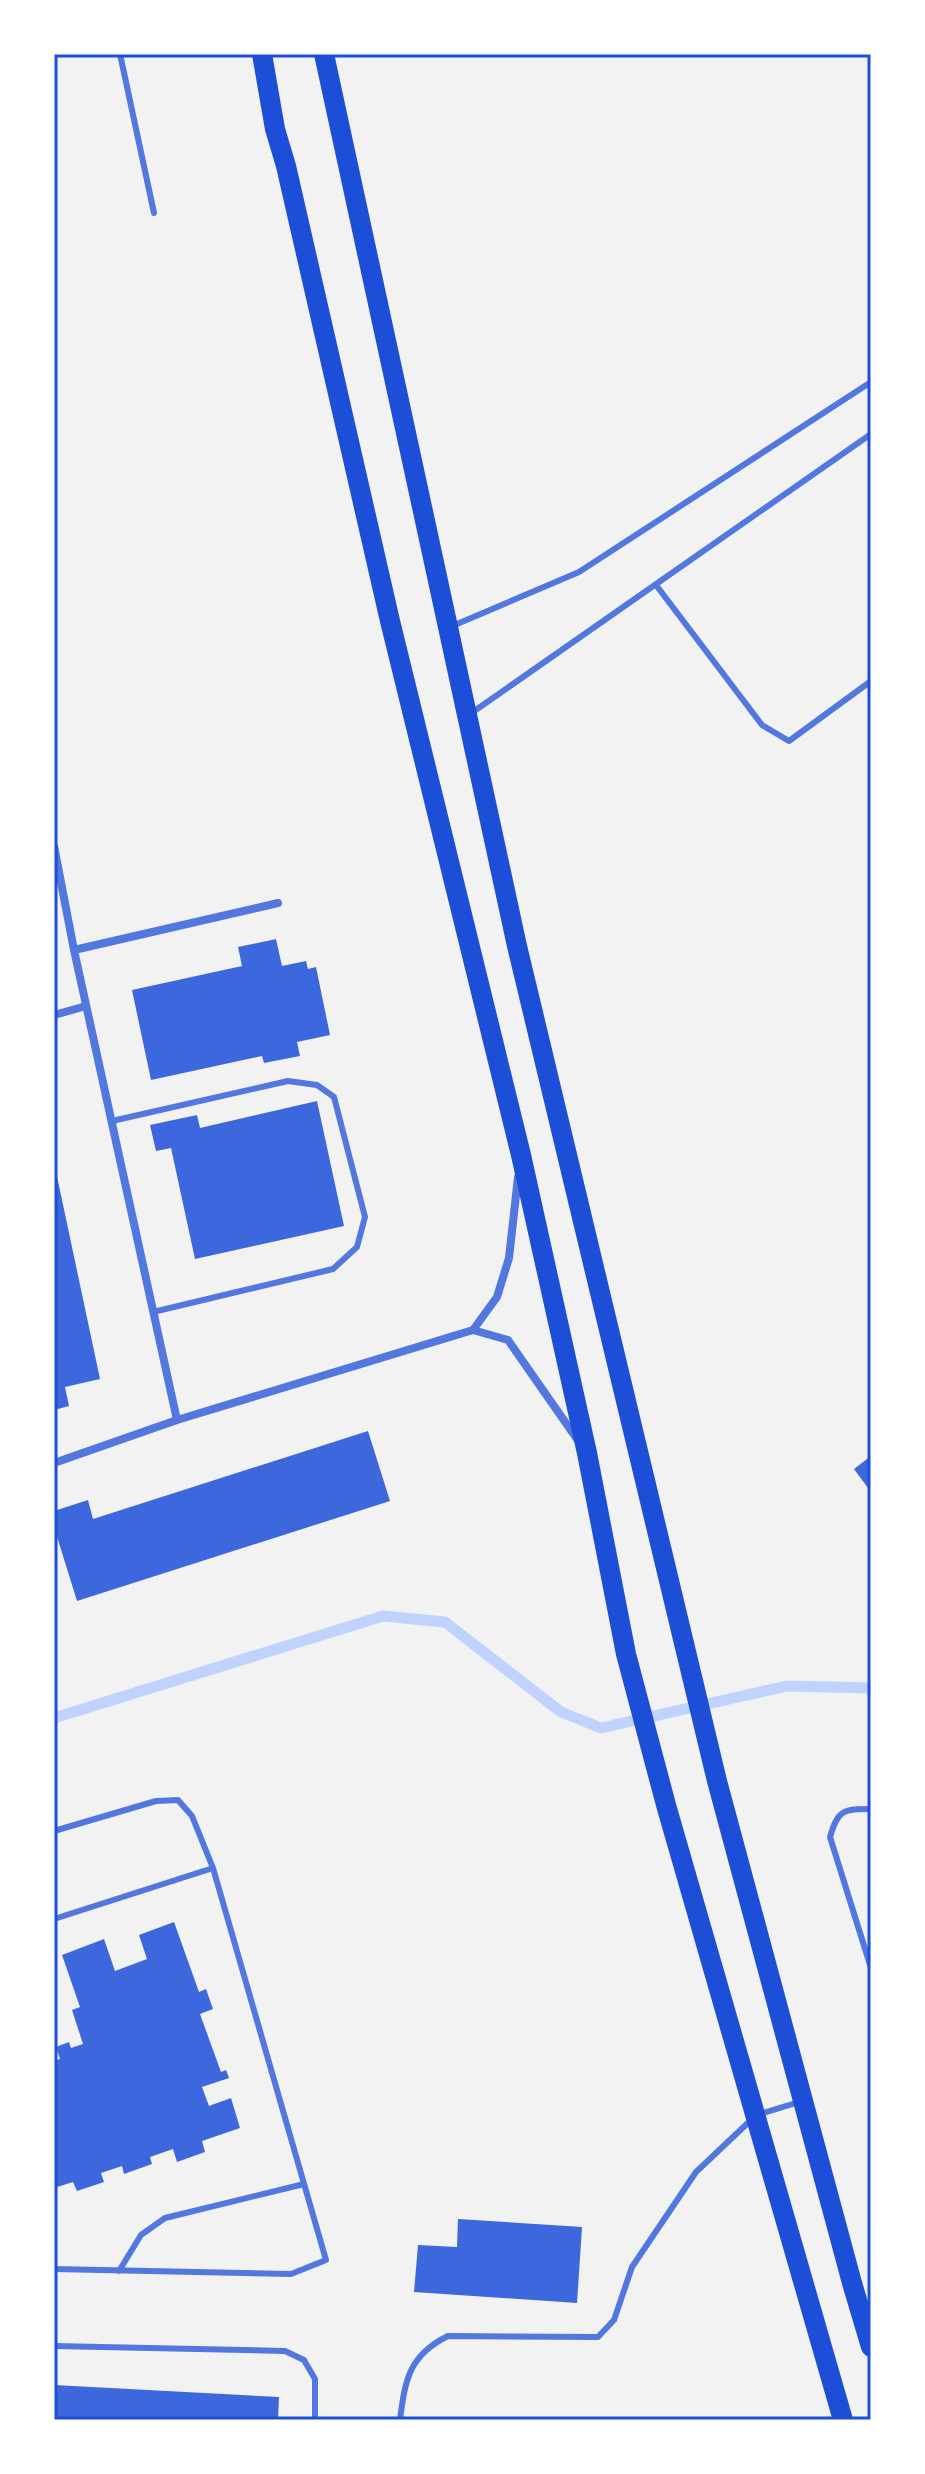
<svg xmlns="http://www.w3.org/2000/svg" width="925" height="2474" font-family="'Noto Sans',sans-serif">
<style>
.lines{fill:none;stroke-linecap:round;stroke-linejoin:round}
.stream{stroke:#bfd3fe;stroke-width:11}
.building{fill:#3d67dc}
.service{stroke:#5277de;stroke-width:6}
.minor{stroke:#5277de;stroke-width:8}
.primary{stroke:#1d4ed8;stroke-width:20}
.neatline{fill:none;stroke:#1d4ed8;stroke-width:3}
</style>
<rect width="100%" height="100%" fill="#f2f2f2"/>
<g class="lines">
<path class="stream" d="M54 1718 383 1616 445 1622 561 1712 601 1728 787 1686 871 1688"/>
</g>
<path class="building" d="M276 939 282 966 306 961 308 969 316 967 330 1035 297 1042 300 1056 264 1063 262 1056 151 1080 132 990 242 966 238 947Z
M317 1101 344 1226 195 1259 171 1148 156 1151 150 1125 197 1115 200 1128Z
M55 1167 100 1379 65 1387 69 1406 54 1410Z
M368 1431 390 1501 77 1601 54 1527V1511L88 1500 93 1519Z
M871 1456V1492L854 1469Z
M174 1922 199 1992 206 1989 213 2009 200 2014 221 2072 226 2070 229 2078 202 2087 209 2106 231 2098 240 2128 202 2141 205 2152 177 2162 173 2149 150 2157 152 2164 124 2174 122 2166 101 2173 104 2182 77 2191 73 2182 54 2188V2061L60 2059 56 2047 69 2042 71 2048 83 2044 72 2010 80 2007 62 1955 104 1939 115 1971 147 1959 139 1935Z
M458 2219 582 2227 577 2303 414 2292 418 2245 457 2247Z
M54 2385 279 2397 278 2420H54Z"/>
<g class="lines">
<path class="service" d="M120 54 154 213
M656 585 762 725 789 741 871 681
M450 627 579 572 871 382
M470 714 871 434
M112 1121 288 1081 317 1085 334 1097 365 1217 357 1247 333 1269 153 1312
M871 1809C844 1809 838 1809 830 1837L871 1968
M54 1831 156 1801 178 1800 192 1816 213 1868 326 2260 291 2274 54 2269
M54 1919 213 1868
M760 2114 799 2102
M119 2271 141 2235 165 2218 304 2184
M54 2346 285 2351 304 2360 315 2379V2420
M400 2420C405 2380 409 2355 448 2336L598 2337 614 2320 632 2267 696 2172 751 2120"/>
<path class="minor" d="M54 846 74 950 177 1420
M74 950 278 903
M54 1015 86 1006
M473 1330 497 1297 509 1258 518 1177
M54 1463 177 1420 473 1330 508 1340 577 1439"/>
<path class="primary" d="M262 54 275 129 286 166 390 621 521 1155 587 1453 626 1654 666 1805 843 2420
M324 54 517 946 717 1781 852 2283 871 2347"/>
</g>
<rect width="925" height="2474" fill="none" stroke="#ffffff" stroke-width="112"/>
<rect x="56" y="56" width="813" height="2362" class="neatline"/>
</svg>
